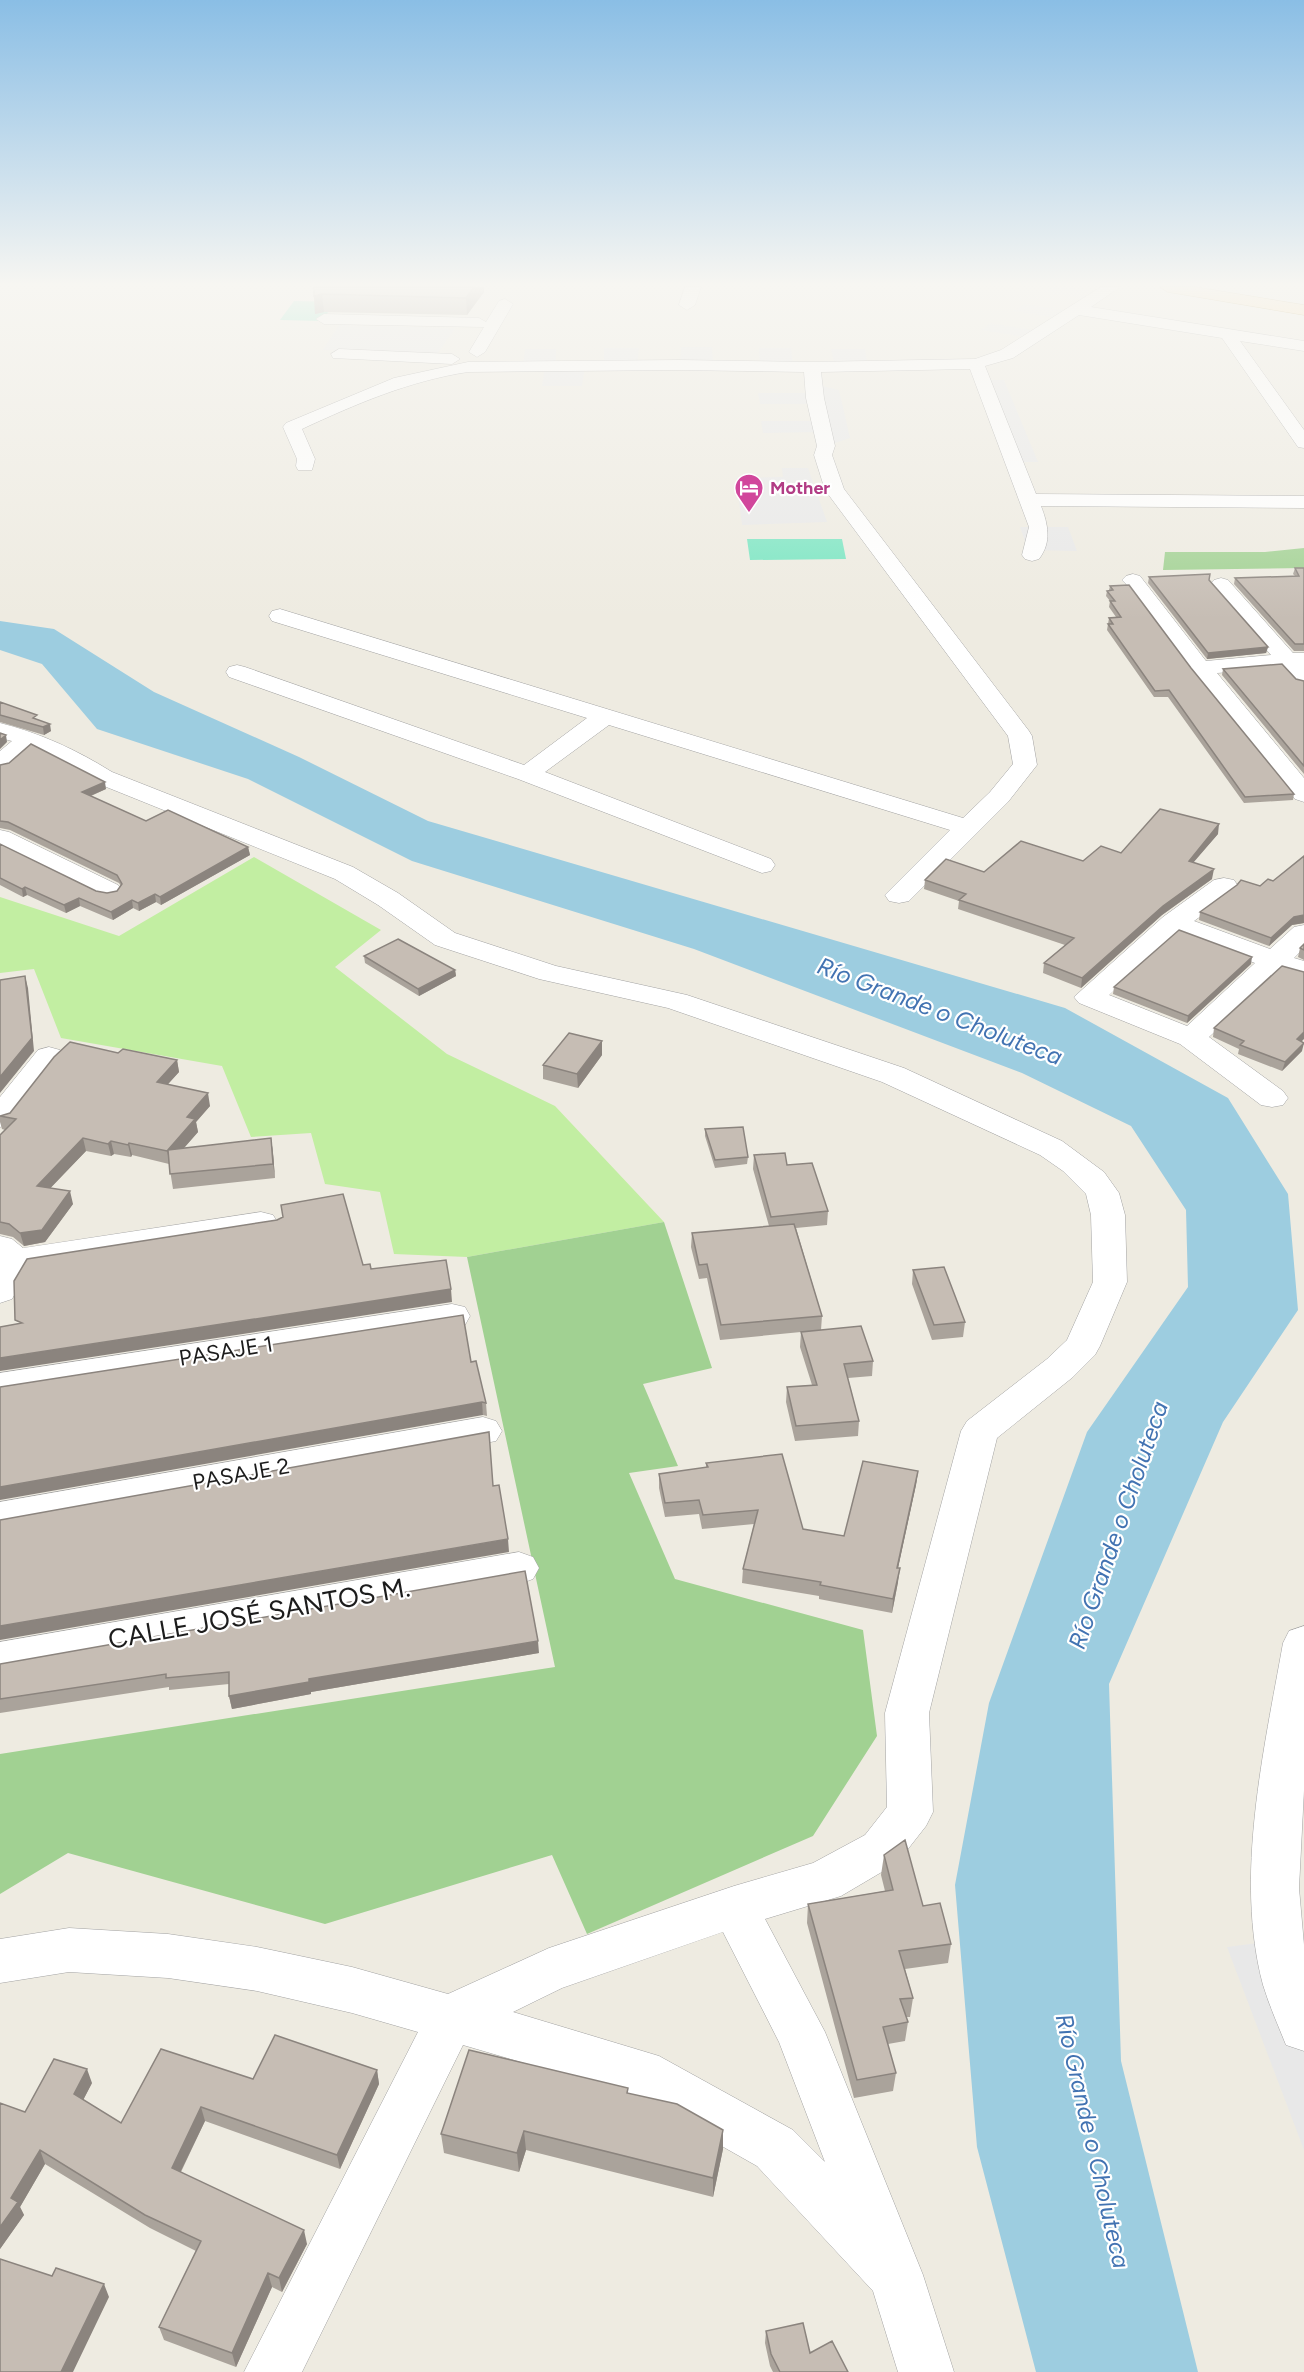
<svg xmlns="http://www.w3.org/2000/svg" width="1304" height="2372" font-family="Figtree,sans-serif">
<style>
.grass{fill:#c2eea2}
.forest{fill:#a1d192}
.pitch{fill:#77e5c1}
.parking{fill:#e8e8e8}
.water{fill:#9dcde0}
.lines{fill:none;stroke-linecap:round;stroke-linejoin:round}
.minor-casing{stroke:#a3a3a3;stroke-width:1}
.major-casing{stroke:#946c00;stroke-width:1}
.minor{fill:#fff;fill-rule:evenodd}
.major{fill:#ffd895;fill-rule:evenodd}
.wall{fill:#aaa39b}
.shaded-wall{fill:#8b847e}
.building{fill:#c6bdb4;stroke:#8b847e;stroke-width:1.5}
.labels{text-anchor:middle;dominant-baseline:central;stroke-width:4.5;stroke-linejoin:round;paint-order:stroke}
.far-hotel-label{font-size:18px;font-weight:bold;fill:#b23c85;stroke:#fff;text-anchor:start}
.street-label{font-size:22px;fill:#1c1c1c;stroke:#fff}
.water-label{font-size:24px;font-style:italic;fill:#4273b2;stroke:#fff}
.near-street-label{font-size:27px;fill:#1c1c1c;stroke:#fff}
</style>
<rect width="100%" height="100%" fill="#eeebe1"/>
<path class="grass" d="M254 857 381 930 335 967 447 1054 555 1106 664 1222 467 1257 394 1254 380 1192 325 1184 311 1133 251 1137 222 1066 61 1038 34 969 0 973V897L119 936Z"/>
<path class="forest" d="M1304 548V568L1163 570 1165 552H1265Z
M664 1222 712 1368 643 1384 678 1466 629 1473 675 1579 863 1630 877 1736 813 1836 587 1934 552 1855 325 1924 68 1853 0 1894V1754L555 1667 467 1257Z"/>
<path class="pitch" d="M294 301 335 302 322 321 280 320Z
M747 539H842L846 559 750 560Z"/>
<path class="parking" d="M1053 287H1069L1104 293 1093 300 1044 292Z
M1025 304 1075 312 1063 319 1013 311Z
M991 323 1043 332 1033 338 981 330Z
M339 325 455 328 438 353 323 350Z
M681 347H712L713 366 680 365Z
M604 348H639L637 366H604Z
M759 348H791L793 367H760Z
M525 349H556V366H585L582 386H542L545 366H523Z
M831 349H865L868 366 835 367Z
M982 380H1004L1038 462H1013Z
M813 384 839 390 850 438 826 446 823 432 763 433 761 421H820L816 404H760L758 393H814Z
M782 468H808L827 522 742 525 736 478 783 477Z
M1020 527H1068L1077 551 1028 550Z
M1290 1939 1304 1988V2150L1227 1947Z"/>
<path class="water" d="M0 621 54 629 154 692 299 757 428 821 1065 1008 1228 1098 1288 1194 1298 1310 1223 1422 1109 1684 1121 2061 1198 2372H1036L977 2147 955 1885 989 1703 1087 1432 1188 1287 1186 1210 1131 1126 1022 1073 694 949 412 861 248 779 97 729 42 664 0 650Z"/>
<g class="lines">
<g class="minor-casing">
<path id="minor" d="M685 287H701L695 305 687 310 679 305Z
M1101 287H1120L1091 307 1304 341V351L1240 341 1304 430V448L1298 447 1222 338 1079 315 1013 358 985 366 1036 494 1304 496V508L1041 506C1048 524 1052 542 1039 559L1032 561 1025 559 1022 555 1029 527 970 369 821 372 824 398 835 446 832 455 844 489 1029 731 1032 736 1037 765 1008 802 909 901 899 903 889 901 885 895 950 830 609 725 545 772 771 859 775 865 771 871 762 873 518 779 229 677 226 672 229 667 237 665 245 667 524 765 587 718 272 621 269 616 272 611 280 609 963 818 990 792 1013 764 1008 736 825 490 814 455 817 446 806 398 804 372 679 370 468 372C409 381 356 404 302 429L315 459 312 470H298L296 466 297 459 283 427 286 423 394 378 468 362 679 360 812 362 975 359 1001 350Z
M505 299 513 304 485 352 477 357 469 352 484 327 324 324 316 319 324 314 479 318 486 322 499 301Z
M339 349 452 354 460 359 452 364 333 358 331 354Z
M1133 574 1140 576 1206 661 1271 655 1210 584 1214 580 1221 578 1228 580 1293 653H1304V686L1296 684 1282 668 1217 673 1304 778V802L1295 799 1192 673 1126 584 1122 580 1126 576Z
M0 723C40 733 77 750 112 772L353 867 398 893 455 933 556 966 687 995 904 1068 1062 1141 1104 1172 1119 1193 1125 1215 1127 1282 1100 1346 1095 1355 1073 1377 997 1438 929 1713 933 1812 926 1826 897 1863 841 1896 765 1919 825 2032 923 2275 954 2372H898L873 2291 757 2166 630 2094 463 2045 302 2372H244L418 2032 352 2013 257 1991 168 1978 69 1972 0 1983V1939L69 1928 168 1934 257 1947 352 1967 448 1994 549 1948 734 1886 813 1863 865 1835 887 1807 885 1713 961 1431 967 1421 1047 1359 1067 1340 1093 1282 1091 1215 1086 1194 1063 1171 1040 1155 882 1082 668 1008 539 979 435 945 378 905 335 879 94 782 68 766 32 749 9 769 0 771V751L12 741 0 738ZM723 1932 779 2042 825 2162 793 2130 659 2056 513 2012 562 1988Z
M0 830 9 832 118 885 122 891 118 897 108 899 98 897 0 848Z
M1224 878 1234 880 1238 886 1234 892 1194 921 1270 949 1294 927 1304 925V948L1294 958 1304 961V980L1279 972 1209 1037 1283 1091 1288 1098 1283 1105 1272 1107 1261 1105 1180 1044 1079 1003 1074 997 1163 917 1214 880ZM1177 934 1255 963 1187 1026 1109 995Z
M49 1047 60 1050 64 1056 11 1124 0 1127V1097L38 1050Z
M261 1212 273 1215 278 1223 273 1231 29 1269 12 1299 0 1303V1236L12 1239 23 1248Z
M452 1304 465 1307 470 1316 465 1325 0 1399V1373Z
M483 1417 496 1421 502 1431 496 1441 0 1532V1502Z
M519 1552 533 1557 539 1568 533 1579 519 1584 0 1676V1642Z
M1304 1626V1790L1299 1888 1304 1945V2051L1286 2045C1278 2025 1269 2005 1263 1985 1234 1877 1264 1750 1283 1643L1289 1631Z"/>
</g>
<g class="major-casing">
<path id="major" d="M1160 287H1195L1304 305V315L1168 292Z"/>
</g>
<use href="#minor" class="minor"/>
<use href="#major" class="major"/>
</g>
<path class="wall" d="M314 287 484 292 467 315 324 312 315 314Z
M1295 568H1304V651H1294L1234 584 1235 578 1295 576 1293 574Z
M1149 577 1209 580 1268 647 1266 653 1207 659 1148 583Z
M1110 586 1191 668 1294 794 1293 800 1244 803 1168 697H1154L1107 630 1109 618 1116 617 1109 607 1110 601 1106 596 1107 591 1109 590Z
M1223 669 1304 681V774L1222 675Z
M0 702 38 720 51 731 44 735 0 722Z
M0 765 106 789 91 796 146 821 248 847 250 855 161 905 156 902 139 911 133 908 113 920 80 906 66 913 27 895 23 897 0 885V844L96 891 107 893 117 891 121 886 119 883 10 830 0 828Z
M1218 834 1193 862 1212 879 1162 915 1081 988 1043 973 1044 963 1065 945 958 909 959 901 924 889 925 880 984 872 1083 861 1121 853Z
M1304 856V923L1292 925 1269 946 1199 920 1200 912 1273 881Z
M1304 944V960L1298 957 1300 948Z
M364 956 455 970 456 976 419 996 365 963Z
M1251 964 1187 1023 1113 994 1114 987Z
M1214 1028 1302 1041V1051L1282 1071 1238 1054 1239 1049 1213 1037Z
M602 1041V1055L578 1088 543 1079V1065Z
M118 1053 177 1060 179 1072 168 1084 210 1106 196 1122 198 1132 183 1149 271 1138 273 1153 275 1178 173 1189 169 1164 132 1155 131 1157 114 1154 111 1156 86 1151 50 1188 73 1204 45 1242 24 1246 13 1237 0 1234V1135L5 1130 2 1129 0 1122V1116L10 1113Z
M705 1129 748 1157 747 1164 715 1168 705 1136Z
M754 1155 787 1165 828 1211 827 1225 796 1228 822 1316 821 1330 873 1361 872 1376 848 1378 859 1421 858 1436 795 1441 786 1402 787 1387 812 1385 800 1347 801 1332 720 1340 707 1278 699 1279 691 1247 692 1233 769 1226 753 1169Z
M913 1270 965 1322 963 1337 932 1340 912 1284Z
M471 1362 486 1403 487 1416 483 1415Z
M706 1463 803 1529 844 1536 918 1471 916 1485 898 1568V1582L892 1613 819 1599V1596L742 1583 743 1569 754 1524 702 1529 699 1514 665 1517 659 1488V1474L706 1468Z
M539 1653 311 1692V1694L232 1709 229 1696V1684L169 1690V1687L0 1713V1664Z
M884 1855 923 1906 951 1944 948 1963 905 1969 913 1998 910 2017H906L908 2022 905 2041 888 2044 896 2073 893 2091 854 2098 807 1923 808 1904 885 1891 881 1875Z
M377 2070 379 2084 340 2169 205 2121 181 2172 307 2244 282 2292 272 2287 236 2367 164 2340 159 2327 196 2251 150 2228 45 2164 20 2207 24 2215 0 2249 25 2112 92 2083 83 2100 121 2123 253 2079Z
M628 2093 723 2130V2149L713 2197 526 2150 519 2172 444 2153 441 2134Z
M766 2331 848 2372H773L770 2366 765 2343Z"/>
<path class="shaded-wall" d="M474 287H484V292L467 315 466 298Z
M322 294 324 312 315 314 314 296Z
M1268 647 1266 653 1207 659 1208 653Z
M50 724 51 731 44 735 43 727Z
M6 735 7 742 0 749V740Z
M105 782 106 789 83 799 82 792Z
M1219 824 1218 834 1187 870 1189 861Z
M248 847 250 855 161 905 160 897Z
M1214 869 1212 879 1162 915 1081 988 1082 978 1163 906Z
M25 887 27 895 23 897 22 889Z
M155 894 156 902 139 911 138 903Z
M79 898 80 906 66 913 64 905Z
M132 900 133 908 113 920 111 912Z
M1304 915V923L1292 925 1269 946 1271 938 1294 917Z
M1252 957 1251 964 1187 1023 1188 1016Z
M455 970 456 976 419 996 418 989Z
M25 976 28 988 34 1051 0 1093V1077Z
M1304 1032V1039L1295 1048 1297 1039Z
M602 1041V1055L578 1088 577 1074Z
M1304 1043 1302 1051 1282 1071 1285 1062Z
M177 1060 179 1072 159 1094 157 1082Z
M208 1093 210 1106 196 1122 198 1132 170 1164 167 1151 187 1117Z
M83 1138 86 1151 40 1199 37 1186Z
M271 1138 273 1153 275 1178 273 1164Z
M111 1141 114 1154 111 1156 108 1144Z
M129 1143 132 1155 131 1157 128 1145Z
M70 1191 73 1204 45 1242 24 1246 20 1233Z
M451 1289 452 1302 0 1371V1358Z
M482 1402 483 1415 0 1500V1487Z
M918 1471 916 1485 895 1582 897 1568Z
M508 1539 509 1552 0 1640V1626Z
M900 1568 898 1582 892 1613 893 1599Z
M538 1641 539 1653 311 1692V1694L232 1709 229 1696 309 1679Z
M87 2069 92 2083 79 2108 74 2094Z
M377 2070 379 2084 340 2169 337 2155Z
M201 2107 205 2121 176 2181 172 2168Z
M723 2130V2149L713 2197V2178Z
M524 2131 526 2150 519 2172 517 2153Z
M40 2150 45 2164 20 2207 24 2215 0 2249V2227L11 2198Z
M304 2230 307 2244 282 2292 279 2278Z
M268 2273 272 2287 236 2367 232 2353Z
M104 2284 109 2297 73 2372H61Z"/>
<path class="building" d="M314 287H474L466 298 322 294 314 296Z
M1295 568H1304V644H1295L1235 578 1299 576Z
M1210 574 1209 580 1268 647 1208 653 1149 577Z
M1129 585 1191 668 1294 794 1245 797 1169 690 1155 691 1108 624H1113L1109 618 1121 617 1110 601H1115L1107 591 1113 590 1110 586Z
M1282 664 1296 679 1304 681V766L1223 669Z
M0 702 37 715 33 718 50 724 43 727 0 715Z
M0 733 6 735 0 740Z
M31 744 105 782 82 792 146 821 168 810 248 847 160 897 155 894 138 903 132 900 111 912 79 898 64 905 25 887 22 889 0 878V844L96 891 107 893 117 891 122 884 117 875 8 822 0 821V765L9 763Z
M1160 809 1219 824 1189 861 1214 869 1163 906 1082 978 1044 963 1074 938 959 900 966 894 925 880 946 859 984 872 1021 841 1083 861 1101 846 1121 853Z
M1304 856V915L1294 917 1271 938 1200 912 1237 885 1241 880 1260 886 1268 879 1273 881Z
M1179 930 1252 957 1188 1016 1114 987Z
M398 939 455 970 418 989 364 956Z
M1304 944V950L1300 948Z
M1282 966 1304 972V1032L1297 1039 1304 1043 1285 1062 1240 1045 1244 1041 1214 1028Z
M25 976 32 1038 0 1077V980Z
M569 1033 602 1041 577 1074 543 1065Z
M70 1042 118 1053 123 1049 177 1060 157 1082 208 1093 187 1117 195 1119 167 1151 129 1143 128 1145 111 1141 108 1144 83 1138 37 1186 70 1191 42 1230 20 1233 9 1224 0 1222V1135L16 1119 0 1116 10 1113 54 1057Z
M743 1127 748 1157 715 1160 705 1129Z
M271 1138 273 1164 170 1174 168 1150Z
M785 1153 787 1165 812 1163 828 1211 771 1217 754 1155Z
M343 1194 363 1265 370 1264 371 1269 446 1260 451 1289 0 1358V1327L22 1323 15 1320 14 1281 27 1259 277 1220 283 1217 281 1205Z
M794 1224 822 1316 721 1325 707 1264 699 1265 692 1233Z
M944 1267 965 1322 934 1325 913 1270Z
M463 1315 471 1362 476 1361 486 1403 482 1402 0 1487V1387Z
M861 1326 873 1361 844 1364 859 1421 796 1426 787 1387 817 1385 801 1332Z
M489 1432 493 1486 499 1485 508 1539 0 1626V1520Z
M782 1454 803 1529 844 1536 863 1461 918 1471 897 1568H900L893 1599 820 1585 821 1582 743 1569 758 1510 703 1515 699 1500 665 1503 659 1474 708 1467 706 1463Z
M525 1571 538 1641 309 1679V1682L229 1696V1672L166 1678V1674L0 1699V1664Z
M905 1840 923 1906 940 1903 951 1944 899 1951 913 1998 900 1999 908 2022 883 2027 896 2073 857 2080 808 1904 893 1890 884 1855Z
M275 2035 377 2070 337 2155 201 2107 172 2168 304 2230 279 2278 268 2273 232 2353 159 2327 201 2241 145 2215 40 2150 11 2198 18 2202 0 2227V2103L25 2112 54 2059 87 2069 74 2094 121 2123 161 2049 253 2079Z
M469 2050 628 2088 627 2093 677 2104 723 2130 713 2178 524 2131 517 2153 441 2134Z
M0 2259 52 2276 56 2268 104 2284 61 2372H0Z
M803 2323 810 2353 832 2341 848 2372H780L771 2354 766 2331Z"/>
<linearGradient id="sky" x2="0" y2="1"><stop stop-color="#8abee5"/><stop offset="0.46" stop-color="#f7f6f2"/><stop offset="1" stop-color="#f7f6f2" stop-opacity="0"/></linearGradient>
<rect width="1304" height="619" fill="url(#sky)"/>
<defs>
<g id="hotel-pin" transform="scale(1.5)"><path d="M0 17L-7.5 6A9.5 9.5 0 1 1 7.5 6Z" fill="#d1479c" stroke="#fff"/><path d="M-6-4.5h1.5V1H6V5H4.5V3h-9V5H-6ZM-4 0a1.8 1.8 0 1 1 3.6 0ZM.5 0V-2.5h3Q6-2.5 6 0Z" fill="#fff"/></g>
</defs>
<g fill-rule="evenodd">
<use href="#hotel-pin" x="749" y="488"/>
</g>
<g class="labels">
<g class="far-hotel-label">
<text x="770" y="488">Mother</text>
</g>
<g class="street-label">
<text transform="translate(226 1351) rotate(-9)">PASAJE 1</text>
<text transform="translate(241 1474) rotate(-10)">PASAJE 2</text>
</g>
<g class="water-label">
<text transform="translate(940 1011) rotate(21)">Río Grande o Choluteca</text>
<text transform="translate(1118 1525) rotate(-71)">Río Grande o Choluteca</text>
<text transform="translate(1093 2141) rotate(77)">Río Grande o Choluteca</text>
</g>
<g class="near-street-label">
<text transform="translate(259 1613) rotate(-10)">CALLE JOSÉ SANTOS M.</text>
</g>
</g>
</svg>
